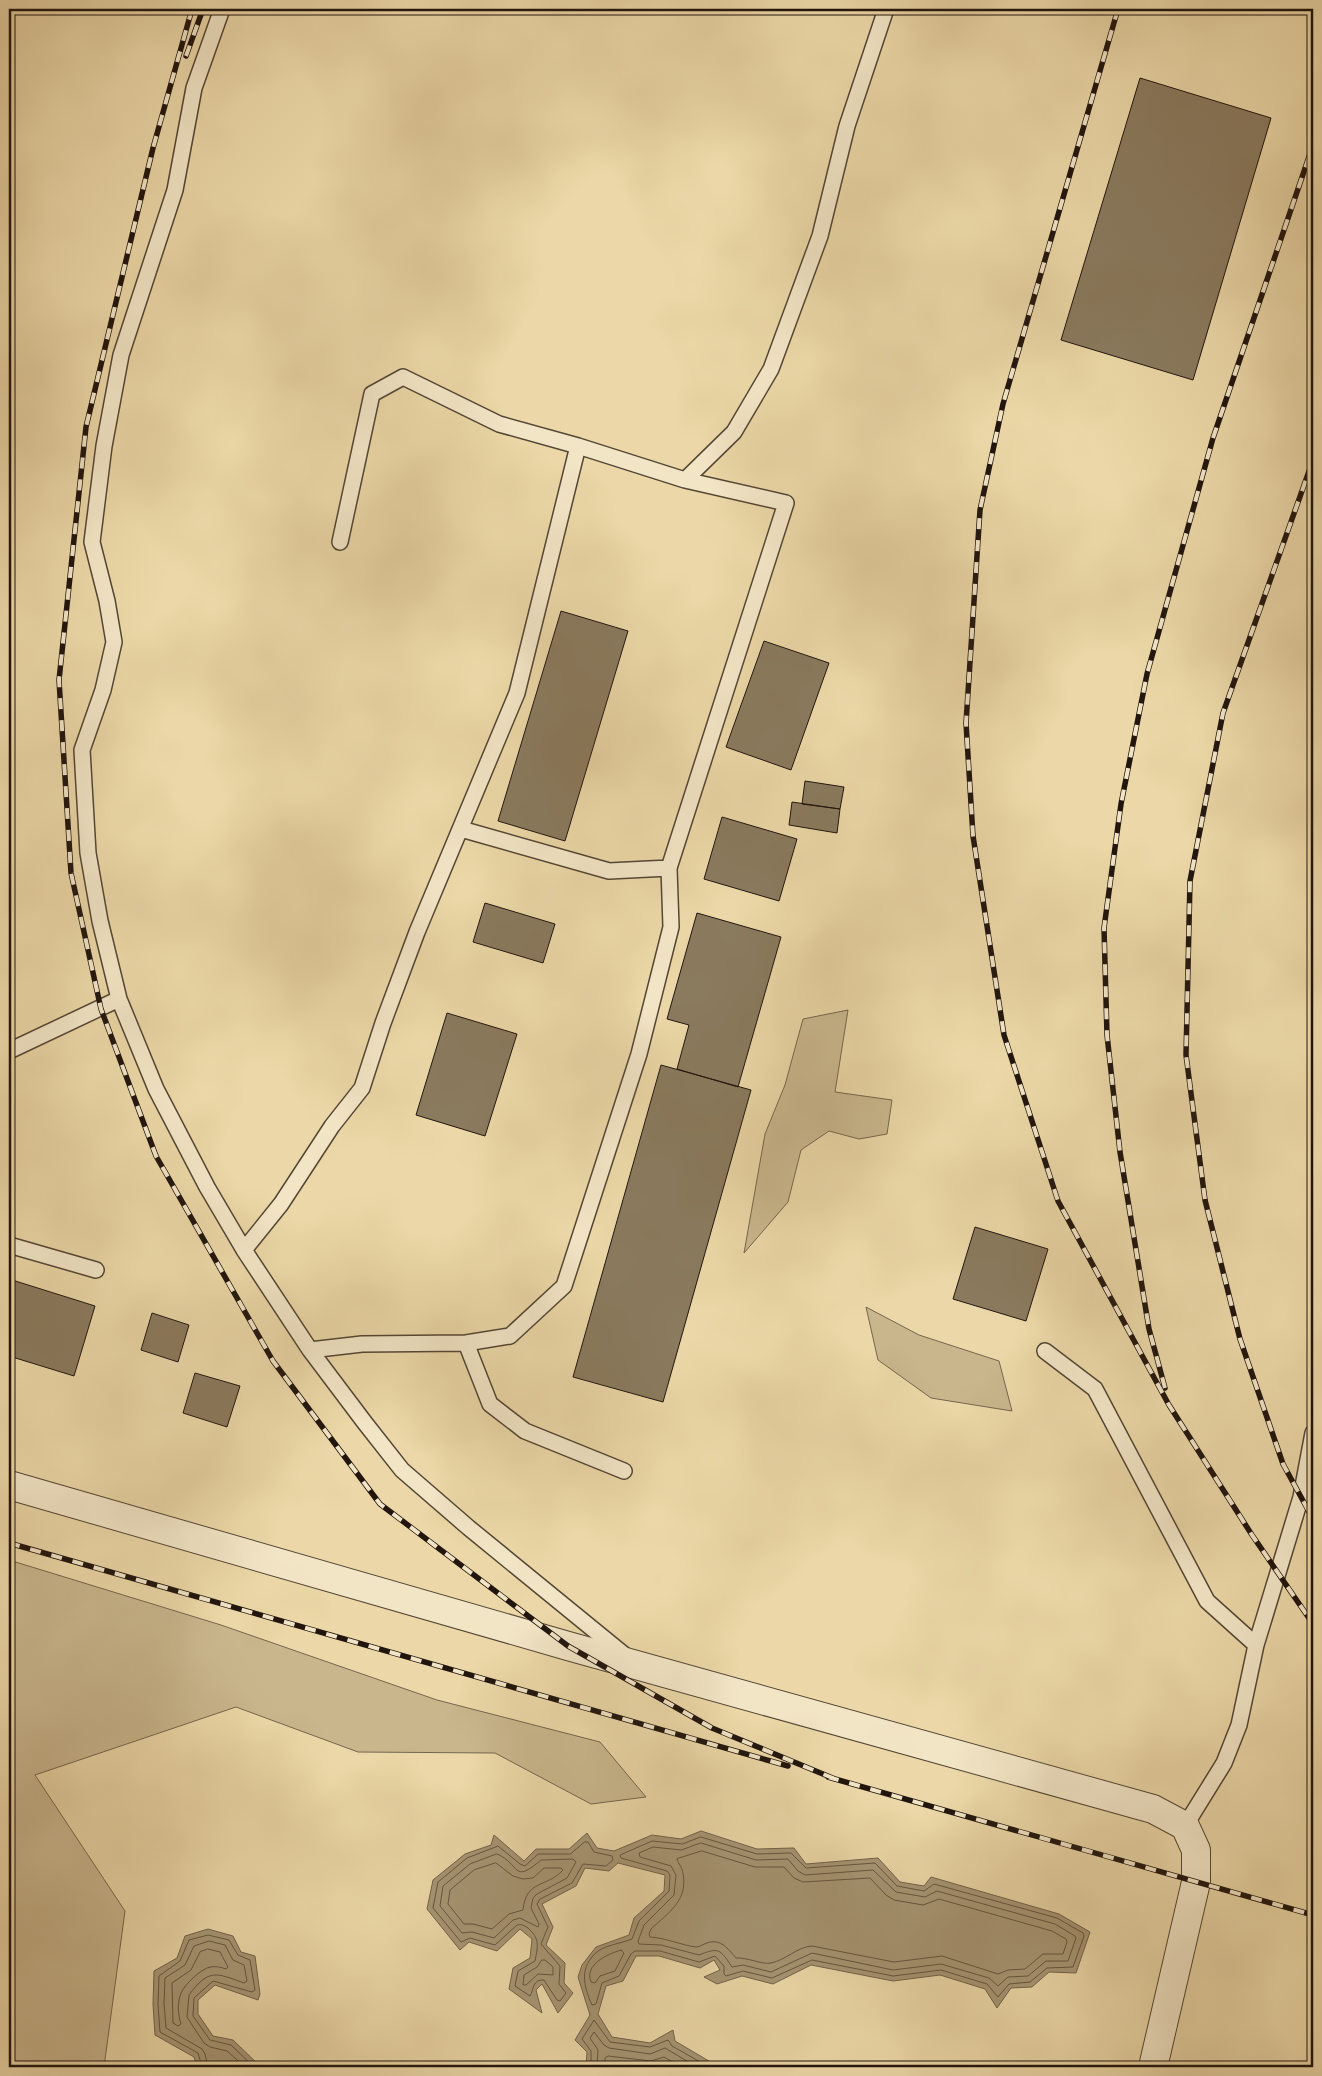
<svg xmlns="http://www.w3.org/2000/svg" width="1322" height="2076" font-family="'Libre Bodoni',serif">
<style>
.green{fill:#c9b68d;stroke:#75664e}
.water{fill:#a69573;stroke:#71624b}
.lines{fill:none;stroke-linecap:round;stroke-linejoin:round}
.shore{stroke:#645540;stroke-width:1}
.building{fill:#8a7a5e;stroke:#21150e}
.service-casing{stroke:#544634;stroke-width:18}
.minor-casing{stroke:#544634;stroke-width:30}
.service{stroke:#f2e5c6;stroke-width:15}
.minor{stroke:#f2e5c6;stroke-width:28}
.rail-casing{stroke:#21150e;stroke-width:5.5}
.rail{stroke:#f2e5c6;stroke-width:4;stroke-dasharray:11;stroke-linecap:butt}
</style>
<rect width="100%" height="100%" fill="#ebd7a7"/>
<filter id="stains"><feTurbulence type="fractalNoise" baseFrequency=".004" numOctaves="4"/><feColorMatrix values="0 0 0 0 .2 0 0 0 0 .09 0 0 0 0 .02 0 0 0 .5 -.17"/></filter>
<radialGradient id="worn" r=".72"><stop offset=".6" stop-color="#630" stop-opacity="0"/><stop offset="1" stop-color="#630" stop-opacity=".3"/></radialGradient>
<path class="green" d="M848 1010 835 1092 892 1100 887 1134 859 1139 829 1131 801 1150 788 1202 744 1253 765 1134 785 1085 803 1019Z
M866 1307 919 1335 999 1361 1012 1411 931 1398 878 1360Z
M9 1560 221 1625 437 1700 600 1742 646 1797 591 1804 495 1753 358 1752 236 1707 35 1775 125 1911 104 2067H9Z"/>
<path class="water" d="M701 1831 757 1849 794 1848 806 1864 878 1858 900 1882 924 1886 931 1877 1059 1914 1090 1932 1076 1973 1049 1972 1032 1987 1011 1988 997 2008 985 1989 940 1975 893 1981 811 1965 773 1984 742 1976 717 1984 704 1977 720 1970 714 1960 700 1968 659 1956H636L623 1981 606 1986 598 2014 612 2037 650 2043 673 2030 675 2041 719 2067H586L587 2052 575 2040 590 2015 578 1977 582 1965 596 1947 629 1935 634 1918 664 1891 665 1875 618 1863 609 1871 585 1868 576 1886 542 1904 553 1927 546 1945 565 1963 564 1983 573 1993 558 2013 542 1984 536 1990 542 2013 509 1989 513 1968 530 1958 532 1939 520 1929 497 1951 469 1942 460 1950 427 1909 433 1880 465 1854 491 1845 494 1835 524 1861 536 1849H569L587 1833 597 1848 614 1851 652 1835 681 1839Z
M208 1929 233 1936 241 1952 255 1956 260 1994 258 2000 215 1985 198 2000V2014L213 2036 233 2040 261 2067H197L194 2057 155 2035 153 2004 154 1971 177 1958 185 1936Z"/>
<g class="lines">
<path class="shore" d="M701 1837 757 1854 791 1853 806 1868 875 1863 897 1886 924 1891 934 1884 1057 1918 1083 1933 1084 1936 1073 1967 1047 1968 1030 1982 1009 1984 998 1997 987 1984 941 1970 893 1976 812 1960 772 1978 743 1971 726 1976 724 1974V1966L715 1956 699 1962 660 1951H635L631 1954 619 1976 602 1983 596 2004 592 2005C583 1985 579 1967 598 1951 607 1945 622 1943 632 1939L639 1921 669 1891 670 1875 667 1871 621 1858 620 1855 652 1841 682 1844Z
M585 1842H588L594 1852 612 1856 613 1860 606 1866 583 1864 572 1883 540 1899 537 1904 548 1927 541 1944 560 1966 559 1984 566 1993 560 2001 557 2000 544 1980C532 1979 534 1990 530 1996L515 1986 518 1971 535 1961C538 1945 540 1939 528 1928 523 1925 522 1924 517 1925L495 1945 470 1938 461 1942 433 1908 438 1882 467 1858 498 1846 520 1864 525 1866 538 1854H570Z
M701 1843 756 1860 788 1859 798 1871 805 1875 873 1870 896 1892 925 1897 937 1891 1055 1924 1075 1936 1076 1938 1068 1961H1046L1028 1976 1008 1977 998 1986 989 1978 941 1964 893 1970 812 1953 771 1972 743 1965 732 1967C720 1949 719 1947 699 1955L661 1945 639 1944 638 1941 644 1925 674 1895 676 1875 671 1866 640 1857 639 1853 653 1847 681 1850Z
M702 1851 755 1867H784L794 1878 803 1882 870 1878 886 1895 894 1900 923 1905 939 1899 1052 1931 1066 1939 1067 1942 1063 1954H1043L1025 1969 1008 1970 998 1974 942 1956 894 1962 812 1946C797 1947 786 1960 771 1963 762 1965 747 1957 736 1958 728 1949 721 1938 707 1943 703 1944 700 1947 696 1947 681 1945 666 1938 650 1937L649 1934 651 1929C669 1912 688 1901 683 1873 682 1867 678 1863 677 1859Z
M497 1854C521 1864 512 1885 541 1860L573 1859 576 1862 567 1878 537 1894 533 1898 531 1908 539 1924 538 1927 520 1918 513 1920 494 1938 472 1932 462 1933 440 1906 443 1886 470 1864Z
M496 1863 513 1876 523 1879 533 1878 544 1868H561L563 1870C547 1888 526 1879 523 1910L509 1914 492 1929 473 1924H464L448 1904 450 1890 474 1870Z
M208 1949 220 1952 228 1967 226 1969C221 1967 216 1966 210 1967 201 1969 185 1984 181 1993 177 2003 178 2015 181 2024L178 2026 173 2023 172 1983 191 1970 200 1952Z
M621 1950 624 1953 615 1971 600 1976 595 1983 591 1982C584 1964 608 1954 621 1950Z
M542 1960H545L553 1967V1975L538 1974 526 1985H523L524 1975 537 1967Z
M202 2067 198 2053 160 2032 158 2004 159 1976 180 1961 189 1940 208 1935 229 1940 238 1955 250 1960 255 1990 252 1992 213 1981 194 1998 193 2016 210 2040 231 2045 254 2067
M208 2067 205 2054 202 2049 166 2028 164 2003 165 1978 185 1965 194 1946 209 1941 225 1945 233 1960 244 1965 247 1981 244 1983C216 1973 209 1968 189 1995L187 2017 204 2043 210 2047 227 2051 245 2067
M591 2067V2051L582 2039 594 2020 610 2042 650 2047 668 2040 672 2046 709 2067
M597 2067 598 2050 590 2038 594 2032 604 2045 609 2048 650 2054 665 2048 697 2067
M605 2067V2058L608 2056 651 2061 664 2057 682 2067"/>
</g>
<path class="building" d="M1140 78 1271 118 1193 380 1061 340Z
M561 611 628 631 565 841 498 821Z
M764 641 829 663 791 770 726 747Z
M805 781 844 787 840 809 802 804Z
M792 802 840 809 837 833 789 825Z
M722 817 797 839 779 901 704 879Z
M485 903 555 924 543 963 473 942Z
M697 913 781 937 738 1087 677 1069 689 1025 667 1019Z
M447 1013 517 1034 485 1136 416 1115Z
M661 1065 751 1090 663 1402 573 1377Z
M975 1227 1048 1249 1026 1321 953 1299Z
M9 1279 95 1306 74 1376 9 1356Z
M152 1313 189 1325 178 1362 141 1350Z
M195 1373 240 1386 227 1427 183 1413Z"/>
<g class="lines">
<g class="service-casing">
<path id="service" d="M222 9 194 88 175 190 121 355 104 446 92 542 107 601 114 642 103 690 82 750 88 853 100 921 119 999 156 1089 207 1187 244 1250 310 1350 365 1423 402 1470 469 1528 627 1657
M685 480 734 432 771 369 820 236 847 126 886 9
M461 829 609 871 669 868
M9 1051 119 999
M9 1245 96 1270
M244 1250 281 1204 332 1126 362 1088 383 1023 417 932 517 693 578 446
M466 1343 490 1404 525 1431 624 1471
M310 1350 362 1344 466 1343 510 1336 564 1286 639 1054 671 927 669 868 786 503 685 480 578 446 499 424 403 377 372 394 340 542
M1045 1351 1095 1389 1207 1601 1256 1645
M1185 1826 1224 1763 1239 1725 1256 1645 1301 1497 1313 1433"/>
</g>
<g class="minor-casing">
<path id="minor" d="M9 1485 568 1646 1153 1809 1185 1826 1196 1850V1882L1153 2067"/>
</g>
<use href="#service" class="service"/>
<use href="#minor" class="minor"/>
<g class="rail-casing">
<path id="rail" d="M192 9 153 148 86 427 59 680 71 873 101 1009 156 1156 273 1361 380 1504 568 1646 712 1728 835 1779
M1118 9 1003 404 980 510 966 723 973 836 1004 1035 1058 1201 1169 1405 1252 1535 1313 1624
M186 56 203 9
M1313 460 1223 713 1190 881 1186 1055 1205 1200 1240 1339 1283 1464 1313 1519
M1165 1388 1149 1329 1120 1152 1107 1035 1104 928 1121 804 1147 674 1213 438 1313 145
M9 1543 788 1766
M828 1777 1313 1915"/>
</g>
<use href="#rail" class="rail"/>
</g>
<rect width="1322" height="2076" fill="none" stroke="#ebd7a7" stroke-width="30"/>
<rect x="10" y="10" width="1302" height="2056" fill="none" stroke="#21150e" stroke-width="2.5"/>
<rect x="15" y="15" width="1292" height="2046" fill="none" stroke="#21150e"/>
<rect width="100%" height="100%" filter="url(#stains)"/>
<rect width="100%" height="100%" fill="url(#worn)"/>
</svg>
